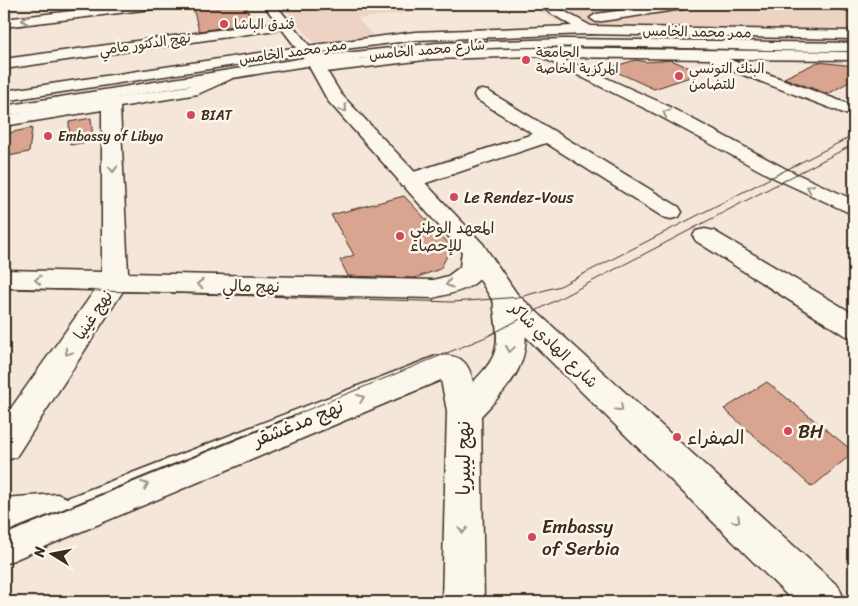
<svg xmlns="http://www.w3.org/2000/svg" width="858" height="606" font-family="Sriracha,'Playpen Sans Arabic',sans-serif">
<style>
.built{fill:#ecd3c4}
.building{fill:#daa590;stroke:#3b2a1e}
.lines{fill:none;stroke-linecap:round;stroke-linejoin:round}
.minor-casing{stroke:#3b2a1e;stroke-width:3}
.tertiary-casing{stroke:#3b2a1e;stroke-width:3}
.primary-casing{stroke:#3b2a1e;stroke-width:3}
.minor{fill:#fbf7ec;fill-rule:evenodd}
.tertiary{fill:#fbf7ec;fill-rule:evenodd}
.primary{fill:#fbf7ec;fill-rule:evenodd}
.tram-far1{stroke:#3b2a1e;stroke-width:1}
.tram{stroke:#3b2a1e;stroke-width:2}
.oneway{stroke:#9b9085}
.poi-dot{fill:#d1495b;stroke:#fbf7ec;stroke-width:2}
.labels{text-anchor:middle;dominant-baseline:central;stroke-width:5;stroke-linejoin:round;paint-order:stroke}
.far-poi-label{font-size:14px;fill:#3b2a1e;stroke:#fbf7ec;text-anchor:start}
.far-street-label{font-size:14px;fill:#3b2a1e;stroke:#fbf7ec}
.poi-label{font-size:16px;fill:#3b2a1e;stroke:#fbf7ec;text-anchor:start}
.street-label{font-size:16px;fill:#3b2a1e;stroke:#fbf7ec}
.near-street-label{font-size:19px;fill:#3b2a1e;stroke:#fbf7ec}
.near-poi-label{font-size:19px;fill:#3b2a1e;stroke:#fbf7ec;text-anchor:start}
</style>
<rect width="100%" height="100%" fill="#f4e7da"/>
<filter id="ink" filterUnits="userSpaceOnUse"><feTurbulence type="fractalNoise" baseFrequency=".02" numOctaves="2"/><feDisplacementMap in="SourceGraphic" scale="10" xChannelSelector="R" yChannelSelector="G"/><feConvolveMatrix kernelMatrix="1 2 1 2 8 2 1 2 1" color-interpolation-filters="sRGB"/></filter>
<g filter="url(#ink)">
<path class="built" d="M281 4H468L358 19 374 37 316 45Z
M527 4H854V34L566 26Z"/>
<path class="building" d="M192 4H244L254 23 199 31Z
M636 60 647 62 671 60 702 73 654 89 608 68Z
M818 62 854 66V79L828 94 784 78Z
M91 118 93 141 70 145 69 122Z
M32 128 29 152 4 157V134Z
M404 196 452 247 440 269 415 278 348 276 340 260 354 255 331 215Z
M767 382 854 452 812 487 724 409Z"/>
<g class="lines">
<g class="minor-casing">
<path id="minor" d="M132 4H166L160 8 4 27V19Z
M536 4H551L591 26 854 31V39L589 34 415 40 306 54 4 101V91L306 46 415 32 572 26Z
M666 4H695L689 8 596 22 590 18 596 14Z
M832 4H854V12L834 7Z
M285 21 292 25 290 28 4 69V59Z
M538 48 854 52V60L728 59 854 106V117L712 63 710 59 560 57 664 104 786 169 854 200V215L772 177 652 112 539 56 433 59 318 73 310 68 318 63 433 51Z
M225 71 231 73 233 76 231 79 198 94 120 107 128 273 433 280 448 276 460 267 462 250 465 244 474 242 483 244C486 250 486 253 486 260 486 288 456 292 433 298L123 291 16 457 4 461V418L95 290 4 288V270L102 272V110L4 126V116L188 86Z
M482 90 488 91 679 207 682 212 679 217 671 219 663 217 546 143 417 186 409 187 401 186 398 181 401 176 533 134 476 99 474 95 476 91Z
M705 229 714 231 854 314V338L844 335 696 241 693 236 696 231Z
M507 291 517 294C522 302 523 311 524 320 532 365 509 386 481 416L484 602H442L447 411 441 380 4 564V498L57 494 67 498 436 356C458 354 468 359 473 382 496 359 500 349 495 317 494 308 492 302 497 294Z"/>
</g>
<g class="tertiary-casing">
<path id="tertiary" d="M314 56 319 58 341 94 483 244 517 294 839 587 845 602H794L497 308 465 255 328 101 306 61Z"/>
</g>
<g class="primary-casing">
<path id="primary" d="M263 4H275L318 56 437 43 564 39 854 43V51C716 51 576 41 437 51 292 62 148 96 4 116V106L304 58Z"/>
</g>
<use href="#minor" class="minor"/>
<use href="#tertiary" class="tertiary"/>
<use href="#primary" class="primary"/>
<path class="tram-far1" d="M4 288 453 302 520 297 560 286 854 135
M290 417 486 337 854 144"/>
<path class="tram" d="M4 534 293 416"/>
</g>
<defs><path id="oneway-chevron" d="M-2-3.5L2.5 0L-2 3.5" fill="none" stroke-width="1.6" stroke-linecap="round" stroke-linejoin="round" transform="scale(1.25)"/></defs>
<g class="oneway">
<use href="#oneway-chevron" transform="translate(25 20) rotate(173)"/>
<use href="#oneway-chevron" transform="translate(344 109) rotate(48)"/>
<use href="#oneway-chevron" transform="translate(666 113) rotate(-152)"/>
<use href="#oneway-chevron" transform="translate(113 169) rotate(89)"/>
<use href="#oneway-chevron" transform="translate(810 188) rotate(-155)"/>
<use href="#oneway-chevron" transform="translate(38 280) rotate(-179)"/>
<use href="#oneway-chevron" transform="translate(200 284) rotate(-179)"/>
<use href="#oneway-chevron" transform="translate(449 284) rotate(164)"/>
<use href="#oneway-chevron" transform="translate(510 349) rotate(98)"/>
<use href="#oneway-chevron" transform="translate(68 352) rotate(124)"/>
<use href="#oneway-chevron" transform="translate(361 398) rotate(-22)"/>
<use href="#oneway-chevron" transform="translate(620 408) rotate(44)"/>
<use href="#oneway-chevron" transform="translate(145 485) rotate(-22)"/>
<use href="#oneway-chevron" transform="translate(737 520) rotate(44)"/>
<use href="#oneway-chevron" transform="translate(463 530) rotate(90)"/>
</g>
</g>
<g class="poi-dot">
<circle cx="224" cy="24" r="5"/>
<circle cx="526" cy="60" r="5"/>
<circle cx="679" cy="76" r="5"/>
<circle cx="191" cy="115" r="5"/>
<circle cx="48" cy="136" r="5"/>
<circle cx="454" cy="197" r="5"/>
<circle cx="400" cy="236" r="5"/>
<circle cx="788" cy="431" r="5"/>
<circle cx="677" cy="437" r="5"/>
<circle cx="532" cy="537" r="5"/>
</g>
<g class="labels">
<g class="far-poi-label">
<text x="234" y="24">فندق الباشا</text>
<text x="536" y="52">الجامعة<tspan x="536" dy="16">المركزية الخاصة</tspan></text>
<text x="689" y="68">البنك التونسي<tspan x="689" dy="16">للتضامن</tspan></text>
<text x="201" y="115">BIAT</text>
<text x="58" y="136">Embassy of Libya</text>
</g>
<g class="far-street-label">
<text transform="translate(697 32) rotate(1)">ممر محمد الخامس</text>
<text transform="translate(145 44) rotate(-8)">نهج الدكتور مامي</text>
<text transform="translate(427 50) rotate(-5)">شارع محمد الخامس</text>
<text transform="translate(293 52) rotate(-8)">ممر محمد الخامس</text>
</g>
<g class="poi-label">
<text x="464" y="197">Le Rendez-Vous</text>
<text x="410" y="227">المعهد الوطني<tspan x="410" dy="18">للإحصاء</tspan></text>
</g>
<g class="street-label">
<text transform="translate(251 286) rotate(1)">نهج مالي</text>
<text transform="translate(93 315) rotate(-56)">نهج غينيا</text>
<text transform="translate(554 345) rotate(44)">شارع الهادي شاكر</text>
</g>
<g class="near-street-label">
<text transform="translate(298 423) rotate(-22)">نهج مدغشقر</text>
<text transform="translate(463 458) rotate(-90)">نهج ليبيريا</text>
</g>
<g class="near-poi-label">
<text x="798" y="431">BH</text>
<text x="687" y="437">الصفراء</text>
<text x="542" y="526">Embassy<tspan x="542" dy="22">of Serbia</tspan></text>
</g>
</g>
<rect width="858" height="606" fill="none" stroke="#fbf7ec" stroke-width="20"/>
<rect x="10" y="10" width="838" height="586" fill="none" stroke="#3b2a1e" stroke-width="2" filter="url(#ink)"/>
<g transform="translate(52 554) rotate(280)" stroke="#fbf7ec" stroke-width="4" paint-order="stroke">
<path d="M0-4L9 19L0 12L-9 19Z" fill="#3b2a1e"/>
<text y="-8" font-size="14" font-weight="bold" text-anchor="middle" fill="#3b2a1e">N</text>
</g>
</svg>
